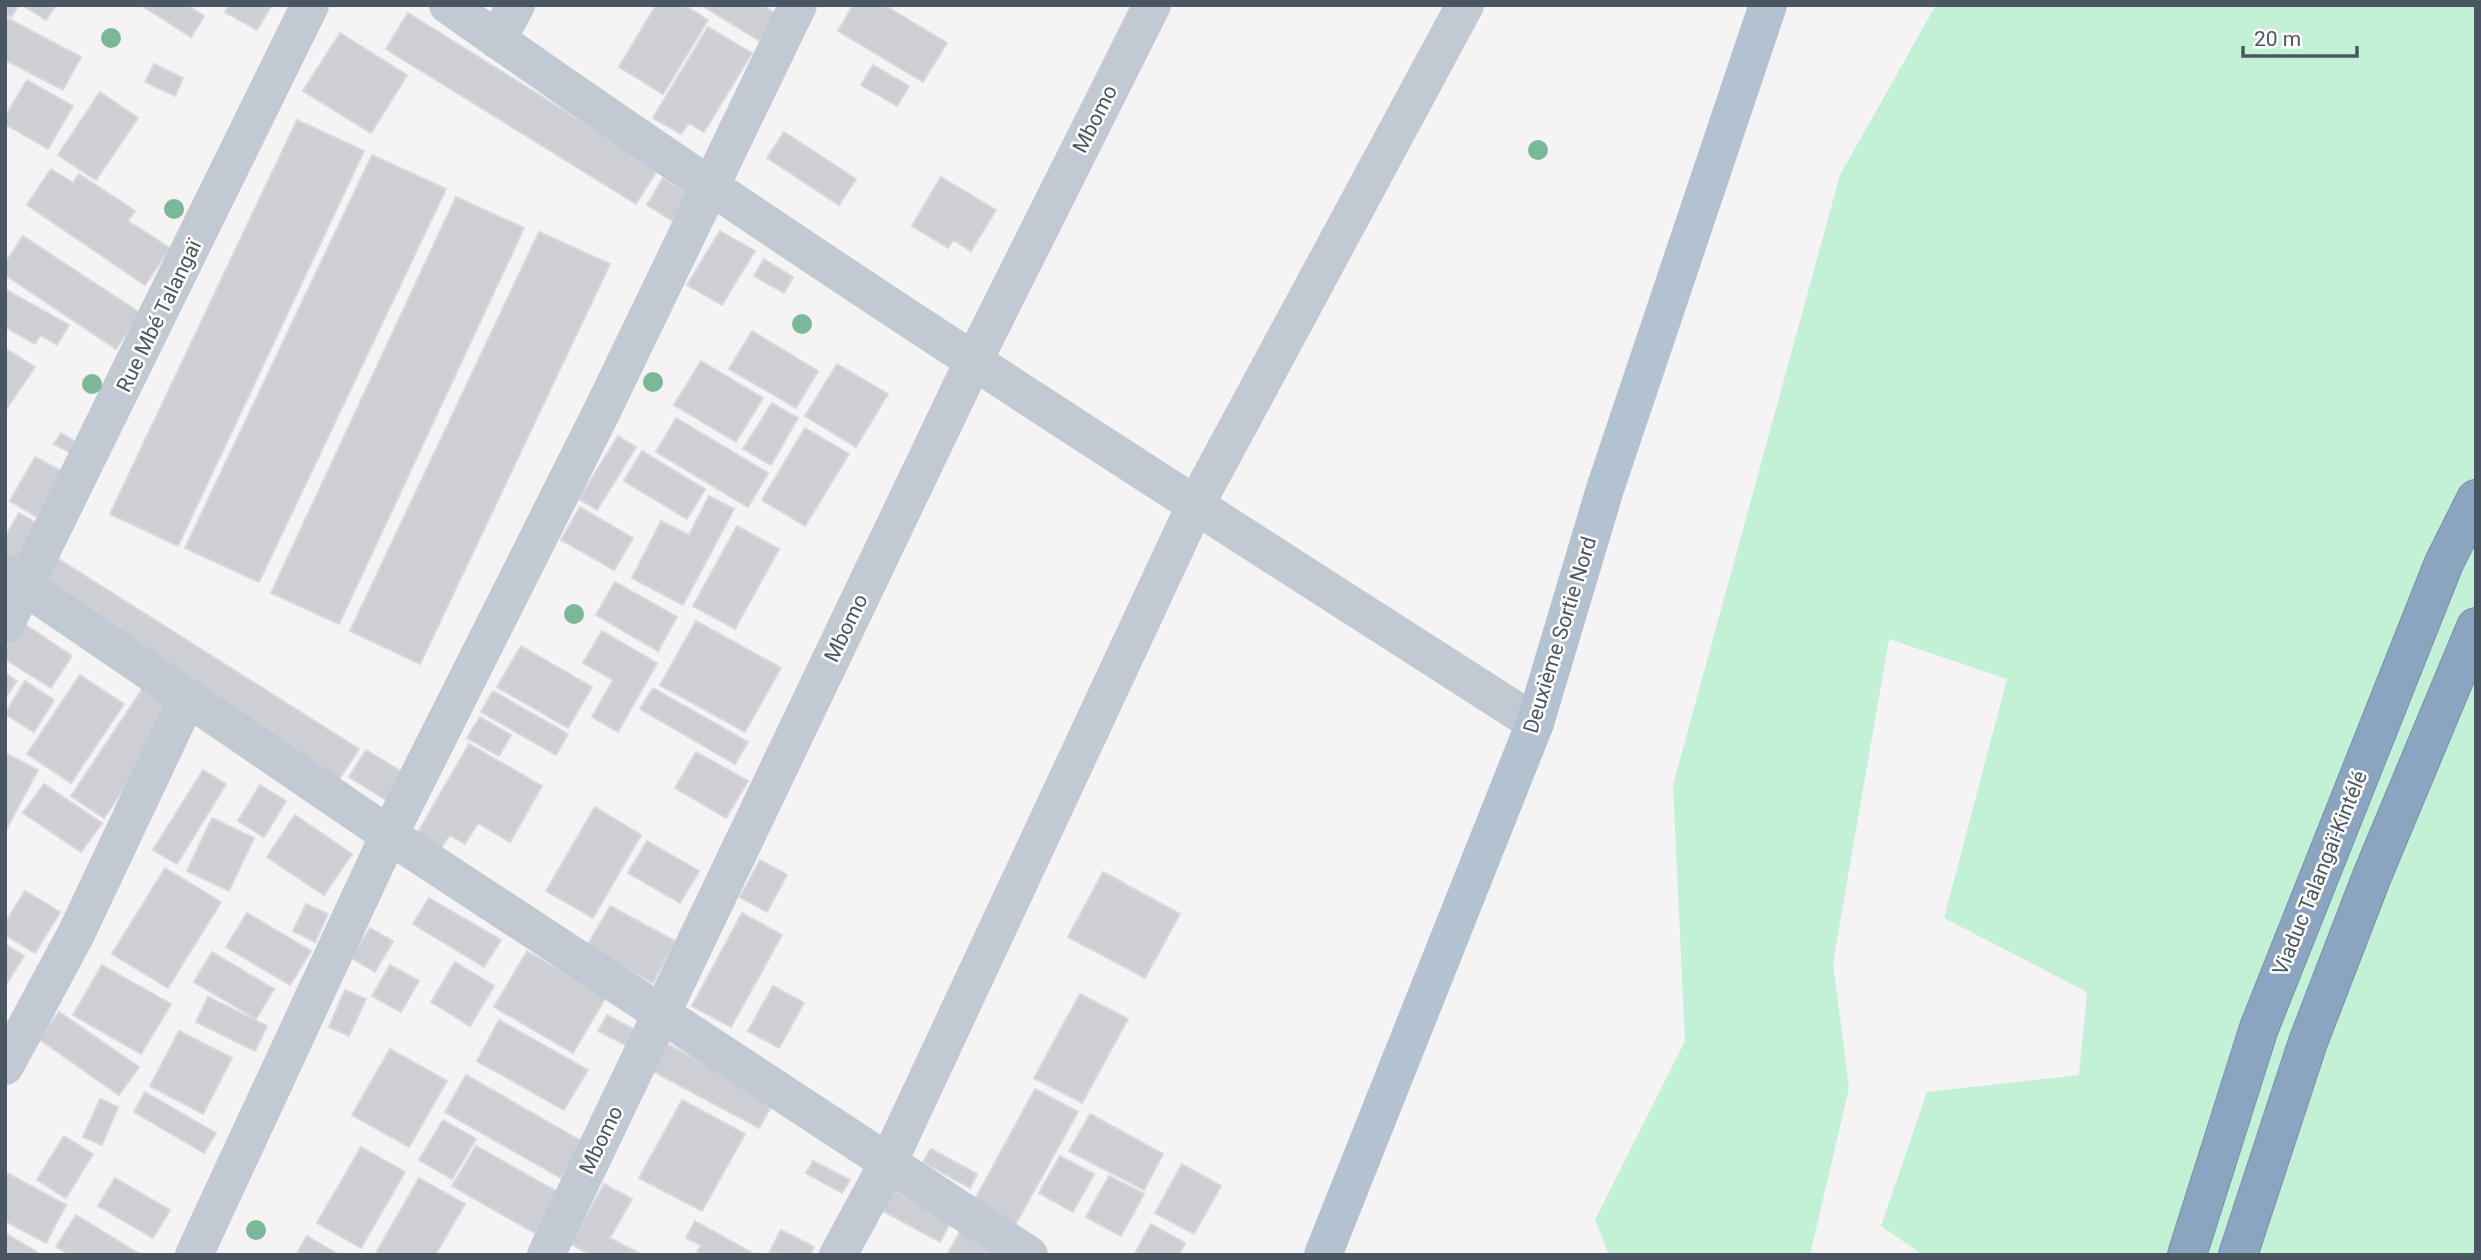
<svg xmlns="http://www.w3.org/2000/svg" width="2481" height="1260" font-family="Roboto,sans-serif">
<rect width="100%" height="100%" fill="#f5f3f3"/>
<!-- green -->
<path fill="#c3f1d5" d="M1936 5H2476V1255H1923L1881 1226 1927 1092 2079 1075 2087 992 1944 918 2007 679 1889 639 1833 963 1849 1088 1810 1255H1609L1595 1220 1685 1041 1673 785 1840 175Z"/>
<!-- building -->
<path fill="#cdcfd5" stroke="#d7d9de" stroke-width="2" d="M5 5H19L11 17 5 13Z
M22 5H56L46 20Z
M141 5H187L204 16 191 37Z
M229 5H272L257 30 225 12Z
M656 5H684L708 20 663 94 619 67Z
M701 5H762L784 19 768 46Z
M853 5H884L947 43 923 82 838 31Z
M408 13 658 169 636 204 386 49Z
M5 17 81 57 63 90 5 60Z
M708 27 752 53 704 132 689 123 681 134 653 118Z
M340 33 407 75 371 133 303 91Z
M154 64 183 78 175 96 145 82Z
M873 65 909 86 897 106 861 85Z
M27 80 73 106 48 149 5 124V117Z
M100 92 138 118 96 180 58 155Z
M297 120 364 151 178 546 110 514Z
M784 132 856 179 839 205 767 158Z
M372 155 446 189 259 582 185 548Z
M51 169 73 183 79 174 135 211 128 221 170 248 145 285 27 205Z
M941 177 996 210 971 251 953 240 948 248 912 226Z
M663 178 689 194 673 221 647 205Z
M456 197 524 228 339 624 271 593Z
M720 231 755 251 722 305 687 285Z
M539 232 610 264 420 664 350 631Z
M23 236 140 313 116 349 5 275V263Z
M764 259 793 277 784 293 754 276Z
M5 289 69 325 57 345 40 335 35 344 5 327Z
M752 331 818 371 796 408 729 369Z
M5 348 35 367 7 408 5 407Z
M701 361 763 398 736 442 674 405Z
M837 364 888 394 856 447 805 416Z
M772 403 798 418 771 465 743 449Z
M676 418 768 473 748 507 656 452Z
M805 428 849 454 805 526 762 500Z
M61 433 77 443 71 453 54 444Z
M618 436 636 447 597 510 579 499Z
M642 451 705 489 687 519 624 481Z
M35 457 63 472 37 517 10 501Z
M709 496 734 509 683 605 632 578 661 521 689 535Z
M580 507 633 538 614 570 561 540Z
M19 513 40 525 18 563 5 556V537Z
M737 526 779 549 735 629 693 606Z
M57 558 359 749 338 781 37 590Z
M615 582 677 617 658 651 596 615Z
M696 621 781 668 745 732 660 685Z
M23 623 72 656 51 688 5 659V650Z
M602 631 657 663 618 732 592 717 613 680 583 663Z
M521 646 592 687 568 728 497 687Z
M5 673 17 681 5 698Z
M80 675 124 704 71 783 27 754Z
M25 681 54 700 34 732 5 714Z
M145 685 178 707 104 818 71 796Z
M653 688 748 742 735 764 640 709Z
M493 691 568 734 556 755 481 712Z
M480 717 511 735 499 756 467 738Z
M469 744 542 786 510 842 478 823 465 844 450 835 441 848 417 834Z
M366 750 412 778 394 805 349 777Z
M696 752 748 781 726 818 675 788Z
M5 753 38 770 5 832Z
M203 770 226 784 177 864 153 850Z
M44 784 102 823 81 852 23 813Z
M260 785 286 801 264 837 238 821Z
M595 807 641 835 593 918 546 891Z
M295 815 352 854 324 895 267 857Z
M212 818 254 838 229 891 187 871Z
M647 841 699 871 680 903 628 873Z
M760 860 787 875 767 912 740 897Z
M165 868 221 902 168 988 112 954Z
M1103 872 1180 914 1145 978 1068 937Z
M25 891 60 912 35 953 5 935V923Z
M429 898 501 940 484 967 413 924Z
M306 904 328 914 315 942 293 931Z
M610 906 675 941 653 983 586 948Z
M247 913 311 951 290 985 226 947Z
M742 913 782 935 731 1027 692 1006Z
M370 928 393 941 375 972 351 958Z
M5 944 24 956 5 986Z
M527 951 606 997 573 1053 494 1007Z
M212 952 274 989 256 1019 194 982Z
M455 962 494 986 470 1026 431 1002Z
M102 965 171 1004 141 1054 73 1015Z
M390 965 419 981 401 1012 372 996Z
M773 986 804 1003 779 1048 748 1031Z
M345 990 366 999 349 1036 329 1027Z
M1080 994 1128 1019 1082 1103 1034 1078Z
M208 997 267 1026 255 1051 196 1022Z
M59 1012 139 1067 119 1095 39 1039Z
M607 1015 639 1032 631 1048 598 1031Z
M499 1020 588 1070 564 1110 477 1061Z
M179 1031 232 1058 203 1114 150 1086Z
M662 1041 774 1101 759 1128 647 1068Z
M390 1049 447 1081 409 1147 352 1115Z
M466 1075 583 1142 561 1178 445 1112Z
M1035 1089 1078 1112 1015 1225 973 1203Z
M145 1092 216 1133 204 1153 134 1112Z
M100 1099 118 1107 102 1145 83 1137Z
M682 1100 745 1134 702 1211 639 1178Z
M1090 1114 1163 1154 1144 1190 1069 1151Z
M443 1120 476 1139 452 1179 419 1160Z
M64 1136 93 1154 66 1198 37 1180Z
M476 1146 561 1194 538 1235 452 1186Z
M361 1147 405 1172 361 1248 317 1223Z
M931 1149 977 1174 970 1188 923 1162Z
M1060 1156 1094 1174 1073 1212 1039 1193Z
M813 1161 850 1180 842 1193 806 1173Z
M1182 1164 1221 1186 1194 1234 1155 1213Z
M5 1172 66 1205 46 1243 5 1221Z
M1109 1176 1144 1194 1121 1236 1086 1217Z
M115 1178 170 1210 153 1238 98 1206Z
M419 1178 465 1204 435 1255H375Z
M882 1183 951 1221 940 1242 870 1204Z
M604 1184 632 1199 610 1238 642 1255H591L571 1244Z
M76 1215 141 1255H70L56 1247Z
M695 1221 756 1255H695L701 1245 686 1238Z
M1151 1224 1185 1243 1179 1255H1134Z
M962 1228 994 1255H947Z
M781 1230 814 1247 810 1255 769 1253Z
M5 1233 42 1255H5Z
M307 1236 339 1255H296Z"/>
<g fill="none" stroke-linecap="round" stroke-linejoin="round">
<defs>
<path id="highway" d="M2187 1255 2259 1028 2444 563 2476 499
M2238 1255 2308 1042 2372 876 2476 627"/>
</defs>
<!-- highway casing -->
<use href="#highway" stroke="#7690ad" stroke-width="40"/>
<!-- street -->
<path stroke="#c1cad2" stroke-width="38" d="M448 5C803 256 1170 489 1535 723
M497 40 516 5
M5 573 389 835 1029 1255
M5 625 310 5
M5 1066 76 934 187 699
M194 1255 389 835 601 413 798 5
M546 1255 974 360 1152 5
M838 1255 888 1163 1195 506 1465 5"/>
<!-- primary -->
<path stroke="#b3c2d1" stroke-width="38" d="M1323 1255 1535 723 1605 489 1768 5"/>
<!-- highway -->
<use href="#highway" stroke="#8ba5c1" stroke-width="38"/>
</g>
<!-- trees -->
<g fill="#7bb799">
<circle cx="111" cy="38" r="10"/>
<circle cx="1538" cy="150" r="10"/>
<circle cx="174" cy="209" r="10"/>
<circle cx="802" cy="324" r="10"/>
<circle cx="653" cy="382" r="10"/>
<circle cx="92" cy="384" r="10"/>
<circle cx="574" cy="614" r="10"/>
<circle cx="256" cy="1230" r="10"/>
</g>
<g text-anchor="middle" stroke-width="5" stroke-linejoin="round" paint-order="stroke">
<!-- street labels -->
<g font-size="21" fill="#4a5661" stroke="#fff">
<text transform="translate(1095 119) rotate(-63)" y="7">Mbomo</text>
<text transform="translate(159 316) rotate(-64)" y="7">Rue Mbé Talangaï</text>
<text transform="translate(846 628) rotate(-64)" y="7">Mbomo</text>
<text transform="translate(1560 635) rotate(-73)" y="7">Deuxième Sortie Nord</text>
<text transform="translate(2320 873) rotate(-68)" y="7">Viaduc Talangaï-Kintélé</text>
<text transform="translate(601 1140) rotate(-64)" y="7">Mbomo</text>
</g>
</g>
<!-- border -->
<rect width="2481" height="1260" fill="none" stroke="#4a5661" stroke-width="14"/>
<!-- scale -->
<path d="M2243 46v10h114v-10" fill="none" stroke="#4a5661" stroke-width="3.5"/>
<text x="2254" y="46" font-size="21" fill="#4a5661" stroke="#ffffff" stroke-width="5" paint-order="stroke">20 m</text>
</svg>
